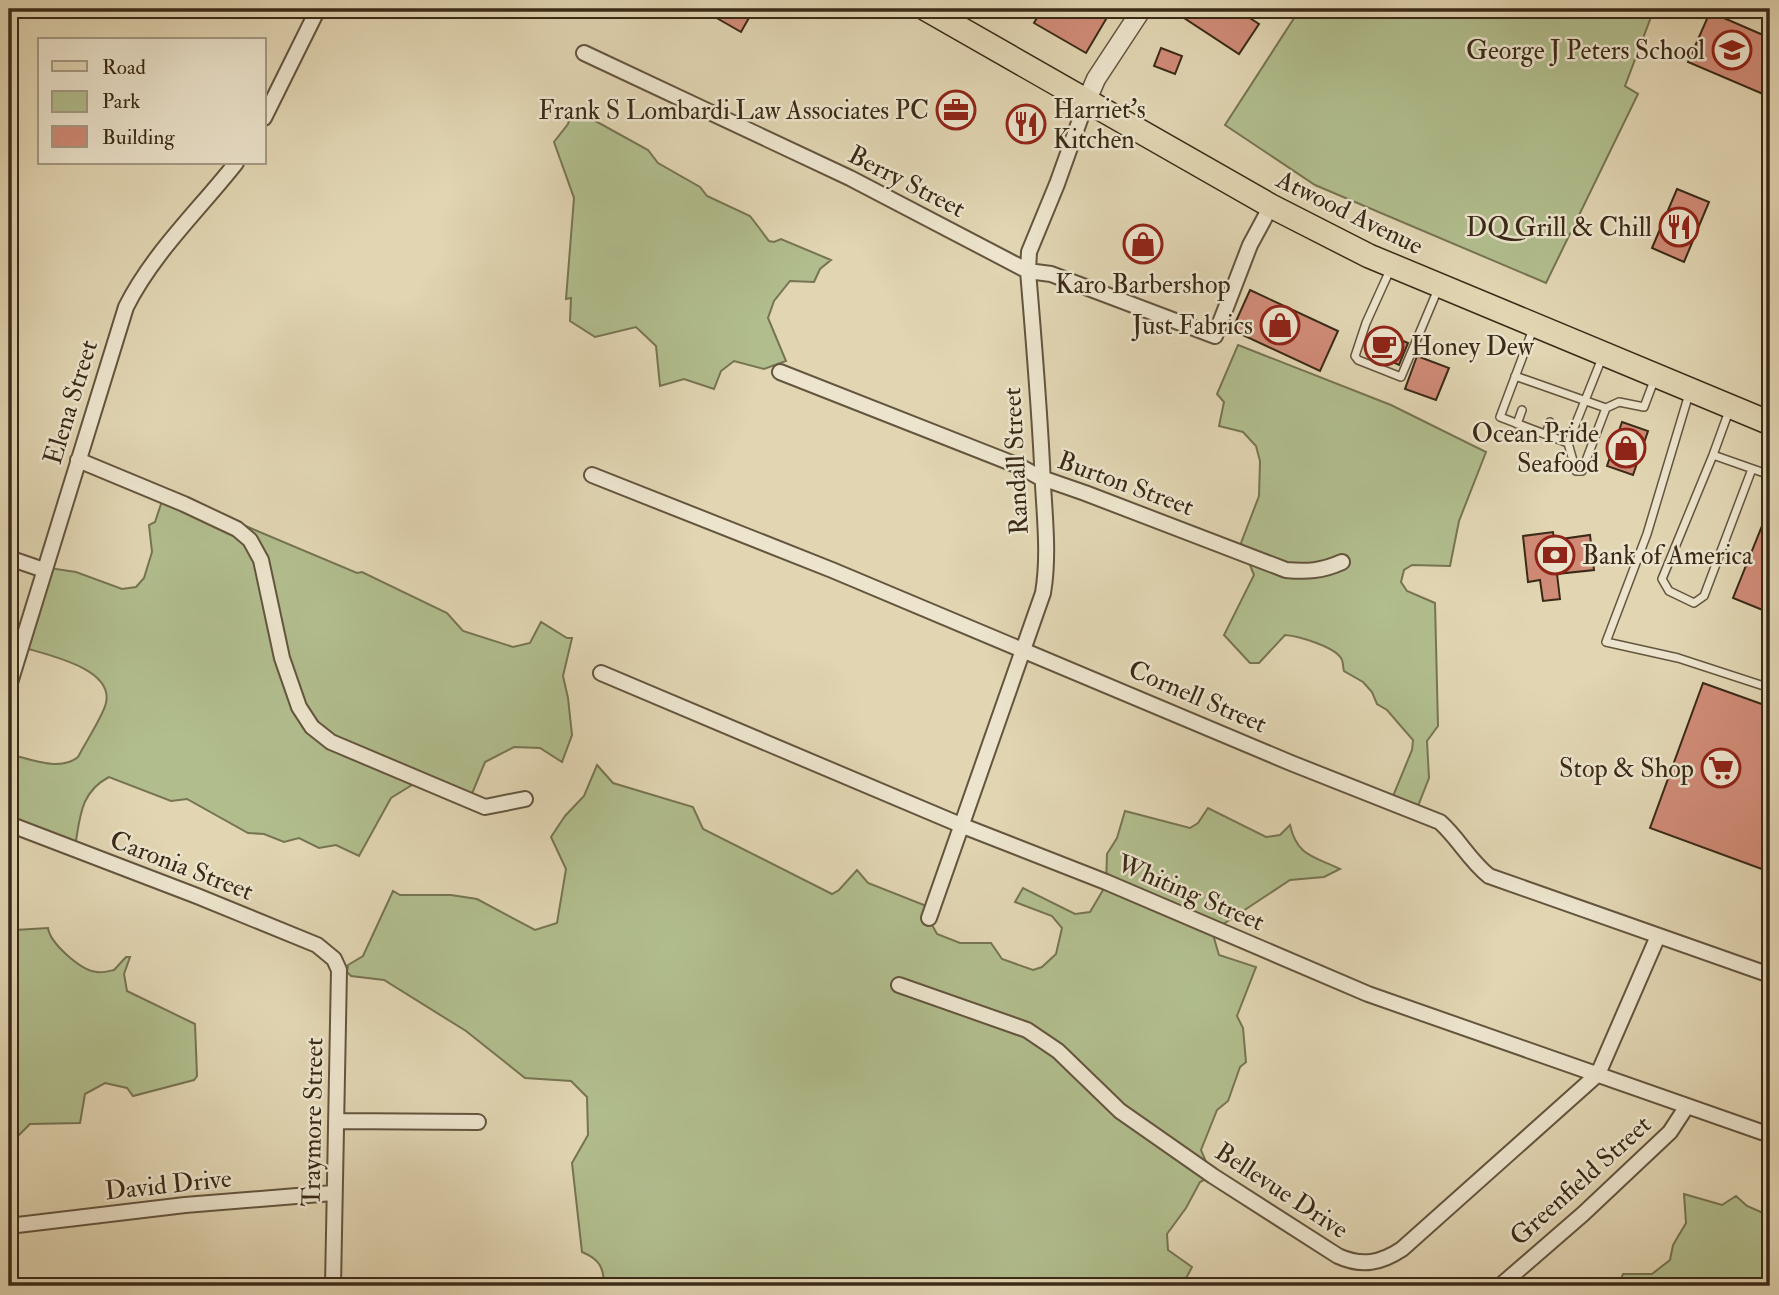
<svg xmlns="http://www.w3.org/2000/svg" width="1779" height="1295" font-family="'IM FELL Double Pica',serif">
<rect width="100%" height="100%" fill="#e1d5b2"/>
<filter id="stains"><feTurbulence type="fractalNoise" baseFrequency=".00286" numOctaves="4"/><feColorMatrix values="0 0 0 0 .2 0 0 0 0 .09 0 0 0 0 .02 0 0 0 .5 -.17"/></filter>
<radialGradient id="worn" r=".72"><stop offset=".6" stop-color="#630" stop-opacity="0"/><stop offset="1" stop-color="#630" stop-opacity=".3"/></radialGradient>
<!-- green -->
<path fill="#b1bd8d" stroke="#767452" stroke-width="2" d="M1300 9H1654L1625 86 1638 94 1546 283 1315 185 1225 125Z
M572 108 648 150 658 163 700 187 707 196 750 216 769 241 774 242 781 239 831 260 820 269 814 282 790 281 774 301 768 318 786 361 764 369 734 361 721 371 714 389 684 379 660 386 656 346 636 327 595 337 570 321 571 298 566 299 574 198 554 142 568 124Z
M1238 345 1391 405 1486 452 1459 521 1450 566 1412 565 1404 570 1401 582 1407 591 1435 603 1438 726 1427 741 1429 778 1416 811 1391 801 1412 750 1413 740 1387 710 1377 704 1372 692 1363 682 1344 671C1343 668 1343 662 1342 660 1337 647 1298 636 1285 635L1259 663H1250L1224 635 1254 575 1241 543 1259 496 1260 461 1256 446 1243 432 1219 426 1224 402 1217 394Z
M165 492 357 573 362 572 447 613 463 631 513 647 530 643 541 622 567 638H572L563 676 568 698 572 735 562 762 540 748 514 747 485 762 469 801 420 780 391 798 359 856 336 845 319 848 299 838 284 842 264 834 248 833 187 799 171 801 109 777C80 792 80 818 75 847L9 823V754C30 759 60 772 78 757 85 743 103 716 106 703 114 668 47 655 22 647L43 567 76 572 122 589 136 587 144 578 152 552 149 525 155 522Z
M597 765 613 783 693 807 703 829 832 894 839 890 857 870 868 883 929 907 931 923 937 934 960 943H991L1002 959 1033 970 1042 967 1056 954 1062 928 1052 916 1015 902 1023 888 1075 914 1090 912 1106 885 1107 854 1117 838 1125 811 1190 828 1198 823 1208 808 1266 837 1280 835 1290 825C1297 856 1313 856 1340 869L1324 877 1290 880 1219 927 1214 938 1219 955 1256 967 1237 1016 1243 1028 1246 1062 1240 1067 1228 1101 1217 1110 1201 1150 1212 1176 1200 1182 1186 1208 1167 1234 1168 1250 1192 1267 1182 1286H604C604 1267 599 1259 582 1252L572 1163 588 1135 587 1097 571 1081 525 1078 466 1031 384 980 351 976 347 972 348 965 363 956 393 891 400 895H451L477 899 535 930 557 923 566 869 551 837 565 816 584 796Z
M48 928C50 943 81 971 97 972 102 973 109 971 114 970L126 957H130L124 974 127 991 195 1024 197 1076 194 1080 133 1096 127 1088 105 1083 85 1094 80 1123 30 1124 15 1139H9V1056L17 1010C2 986 14 979 16 954L10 945 15 930Z
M1684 1194 1722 1205 1736 1196 1747 1206 1770 1216V1286H1618L1623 1274H1652L1670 1260 1673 1245 1686 1223Z"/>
<!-- building -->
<path fill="#d08b77" stroke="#3a2a17" stroke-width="2" d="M701 9H754L741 32Z
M1042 9H1112L1086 53 1034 23Z
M1190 9H1236L1259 24 1239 54 1184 18Z
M1710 12 1770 38V97L1688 62Z
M1161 48 1182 56 1175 74 1154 66Z
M1677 189 1709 202 1684 262 1652 248Z
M1250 290 1338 331 1320 371 1232 330Z
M1376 329 1408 343 1399 365 1366 350Z
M1417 356 1449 368 1436 400 1405 389Z
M1622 422 1648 431 1633 475 1607 466Z
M1770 506V613L1733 598Z
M1553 532 1554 540 1590 535 1594 570 1557 574 1560 599 1543 601 1540 580 1528 582 1523 536Z
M1703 683 1770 707V872L1650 828Z"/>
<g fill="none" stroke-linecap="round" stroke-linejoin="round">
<defs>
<path id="service" d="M1390 270 1366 323 1355 356 1358 360 1401 377 1438 289
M1533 329 1500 417 1568 443 1602 358
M1515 376 1606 408 1619 402 1644 407 1655 378
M1689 394 1647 534 1606 642 1678 658 1770 688
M1517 424 1522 410
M1546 434 1550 422
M1568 443 1576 471H1582L1606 408
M1713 455 1729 411
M1752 469 1704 596 1694 603 1669 591 1662 579 1713 455 1770 475"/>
<path id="minor" d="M584 53 850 178 1028 271 1051 274 1215 336 1250 245 1271 206
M264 118 318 9
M780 372 1019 466 1039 477 1085 493 1286 570C1307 572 1322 571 1342 562
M78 460 184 504 237 529 250 540 261 560 282 658 299 707 312 727 331 742 485 807 525 799
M592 475 832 570 1291 763 1440 822C1459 839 1469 860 1489 876L1770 975
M9 558 44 570
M601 673 963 826 1106 882 1368 994 1770 1135
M9 686 126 307C153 253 199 210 236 163
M9 824 197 896 317 945 334 959 339 970 333 1286
M929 918 1043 593C1049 558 1045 520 1043 485 1040 413 1034 342 1028 271L1029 252 1057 184 1087 100
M899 985 1027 1030 1058 1051 1120 1111 1213 1176 1338 1256C1362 1267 1381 1263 1402 1249L1598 1074 1658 936
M336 1121 478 1122
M9 1226 185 1205 333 1193
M1500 1286 1583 1214 1670 1132 1687 1106"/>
<path id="tertiary" d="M1087 100 1096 79 1142 9"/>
<path id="primary" d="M926 9 1271 206 1369 256 1770 423"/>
</defs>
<!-- service casing -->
<use href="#service" stroke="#64553e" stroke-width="10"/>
<!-- minor casing -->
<use href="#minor" stroke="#64553e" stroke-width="18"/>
<!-- tertiary casing -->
<use href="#tertiary" stroke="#64553e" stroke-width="21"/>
<!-- primary casing -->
<use href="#primary" stroke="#3a2a17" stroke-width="26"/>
<!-- service -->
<use href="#service" stroke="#ece4cd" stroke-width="7"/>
<!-- minor -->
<use href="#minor" stroke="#ece4cd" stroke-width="14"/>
<!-- tertiary -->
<use href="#tertiary" stroke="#ece4cd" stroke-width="18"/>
<!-- primary -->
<use href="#primary" stroke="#e1d5b2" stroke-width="23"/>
</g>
<!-- icons -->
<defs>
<symbol id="school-ring" viewBox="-11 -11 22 22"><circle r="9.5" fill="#ece4cd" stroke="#8f2418" stroke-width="1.5"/><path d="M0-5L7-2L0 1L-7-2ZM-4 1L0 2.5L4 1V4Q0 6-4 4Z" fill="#8f2418"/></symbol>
<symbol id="office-ring" viewBox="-11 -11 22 22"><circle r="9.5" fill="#ece4cd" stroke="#8f2418" stroke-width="1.5"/><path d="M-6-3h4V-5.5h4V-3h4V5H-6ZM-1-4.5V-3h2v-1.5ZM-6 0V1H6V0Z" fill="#8f2418"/></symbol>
<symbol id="restaurant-ring" viewBox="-11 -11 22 22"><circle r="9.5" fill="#ece4cd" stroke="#8f2418" stroke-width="1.5"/><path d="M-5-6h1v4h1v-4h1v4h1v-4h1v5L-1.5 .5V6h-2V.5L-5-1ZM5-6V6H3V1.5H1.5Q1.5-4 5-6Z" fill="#8f2418"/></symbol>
<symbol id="shop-ring" viewBox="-11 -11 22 22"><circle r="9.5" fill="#ece4cd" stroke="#8f2418" stroke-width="1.5"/><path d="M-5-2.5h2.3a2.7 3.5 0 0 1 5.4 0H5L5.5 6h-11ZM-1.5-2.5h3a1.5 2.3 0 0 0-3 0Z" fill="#8f2418"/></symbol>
<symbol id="cafe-ring" viewBox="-11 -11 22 22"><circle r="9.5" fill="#ece4cd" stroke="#8f2418" stroke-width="1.5"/><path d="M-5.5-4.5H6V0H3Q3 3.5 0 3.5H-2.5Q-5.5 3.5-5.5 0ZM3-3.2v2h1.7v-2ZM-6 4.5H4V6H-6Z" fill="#8f2418"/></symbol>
<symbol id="bank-ring" viewBox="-11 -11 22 22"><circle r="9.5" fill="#ece4cd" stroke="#8f2418" stroke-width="1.5"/><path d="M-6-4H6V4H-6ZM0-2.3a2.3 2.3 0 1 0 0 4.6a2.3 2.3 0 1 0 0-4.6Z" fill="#8f2418"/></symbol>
<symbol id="supermarket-ring" viewBox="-11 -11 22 22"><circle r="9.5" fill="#ece4cd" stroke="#8f2418" stroke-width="1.5"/><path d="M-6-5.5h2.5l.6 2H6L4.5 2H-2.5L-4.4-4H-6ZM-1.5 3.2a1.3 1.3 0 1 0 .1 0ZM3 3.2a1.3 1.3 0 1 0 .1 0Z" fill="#8f2418"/></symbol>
</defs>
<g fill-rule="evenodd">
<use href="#school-ring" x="1710" y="28" width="44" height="44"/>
<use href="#office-ring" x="934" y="88" width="44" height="44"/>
<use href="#restaurant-ring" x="1004" y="102" width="44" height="44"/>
<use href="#restaurant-ring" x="1657" y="205" width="44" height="44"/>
<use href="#shop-ring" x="1121" y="222" width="44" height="44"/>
<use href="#shop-ring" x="1258" y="303" width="44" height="44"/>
<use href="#cafe-ring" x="1362" y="324" width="44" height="44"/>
<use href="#shop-ring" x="1604" y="426" width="44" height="44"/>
<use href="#bank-ring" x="1533" y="533" width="44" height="44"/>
<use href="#supermarket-ring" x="1699" y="746" width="44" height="44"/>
</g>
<g text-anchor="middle" stroke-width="5" stroke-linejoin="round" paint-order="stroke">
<!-- poi labels -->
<g font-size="26" fill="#3a2a17" stroke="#ece4cd" text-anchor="end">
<text x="1705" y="59">George J Peters School</text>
<text x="1053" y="118" text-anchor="start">Harriet's<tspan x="1053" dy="30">Kitchen</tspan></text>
<text x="929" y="119">Frank S Lombardi Law Associates PC</text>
<text x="1652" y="236">DQ Grill &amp; Chill</text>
<text x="1143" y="293" text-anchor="middle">Karo Barbershop</text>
<text x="1253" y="334">Just Fabrics</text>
<text x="1411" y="355" text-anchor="start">Honey Dew</text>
<text x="1599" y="442">Ocean Pride<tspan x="1599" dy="30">Seafood</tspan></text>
<text x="1582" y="564" text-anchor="start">Bank of America</text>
<text x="1694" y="777">Stop &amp; Shop</text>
</g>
<!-- street labels -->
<g font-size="26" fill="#3a2a17" stroke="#ece4cd">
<text transform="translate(907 181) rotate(27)" y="9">Berry Street</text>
<text transform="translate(1350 212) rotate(26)" y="9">Atwood Avenue</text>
<text transform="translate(70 402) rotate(-73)" y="9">Elena Street</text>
<text transform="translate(1015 461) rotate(-93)" y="9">Randall Street</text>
<text transform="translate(1126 483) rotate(20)" y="9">Burton Street</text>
<text transform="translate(1198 696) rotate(23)" y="9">Cornell Street</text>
<text transform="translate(182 865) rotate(21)" y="9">Caronia Street</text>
<text transform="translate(1191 892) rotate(23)" y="9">Whiting Street</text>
<text transform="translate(312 1122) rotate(-89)" y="9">Traymore Street</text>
<text transform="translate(1580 1180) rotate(-42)" y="9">Greenfield Street</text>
<text transform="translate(168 1184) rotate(-6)" y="9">David Drive</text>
<text transform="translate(1282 1190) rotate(33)" y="9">Bellevue Drive</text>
</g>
</g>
<!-- margin -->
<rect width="1779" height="1295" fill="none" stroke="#e1d5b2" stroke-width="35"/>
<rect x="10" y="10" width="1758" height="1274" fill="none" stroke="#3a2a17" stroke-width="3.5"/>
<rect x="18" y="18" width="1744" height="1260" fill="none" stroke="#3a2a17" stroke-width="2"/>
<!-- legend -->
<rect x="38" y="38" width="228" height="126" fill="#ece4cd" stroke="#a59a84" stroke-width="2"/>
<rect x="52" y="61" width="35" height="10" fill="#e1d5b2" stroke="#a59a84" stroke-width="2"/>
<text x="102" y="74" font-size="21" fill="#3a2a17">Road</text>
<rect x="52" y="91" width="35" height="21" fill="#b1bd8d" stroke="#a59a84" stroke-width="2"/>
<text x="102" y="108" font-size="21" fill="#3a2a17">Park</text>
<rect x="52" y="126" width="35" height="21" fill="#d08b77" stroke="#a59a84" stroke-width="2"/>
<text x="102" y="144" font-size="21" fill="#3a2a17">Building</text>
<rect width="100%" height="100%" filter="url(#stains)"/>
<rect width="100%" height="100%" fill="url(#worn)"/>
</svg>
